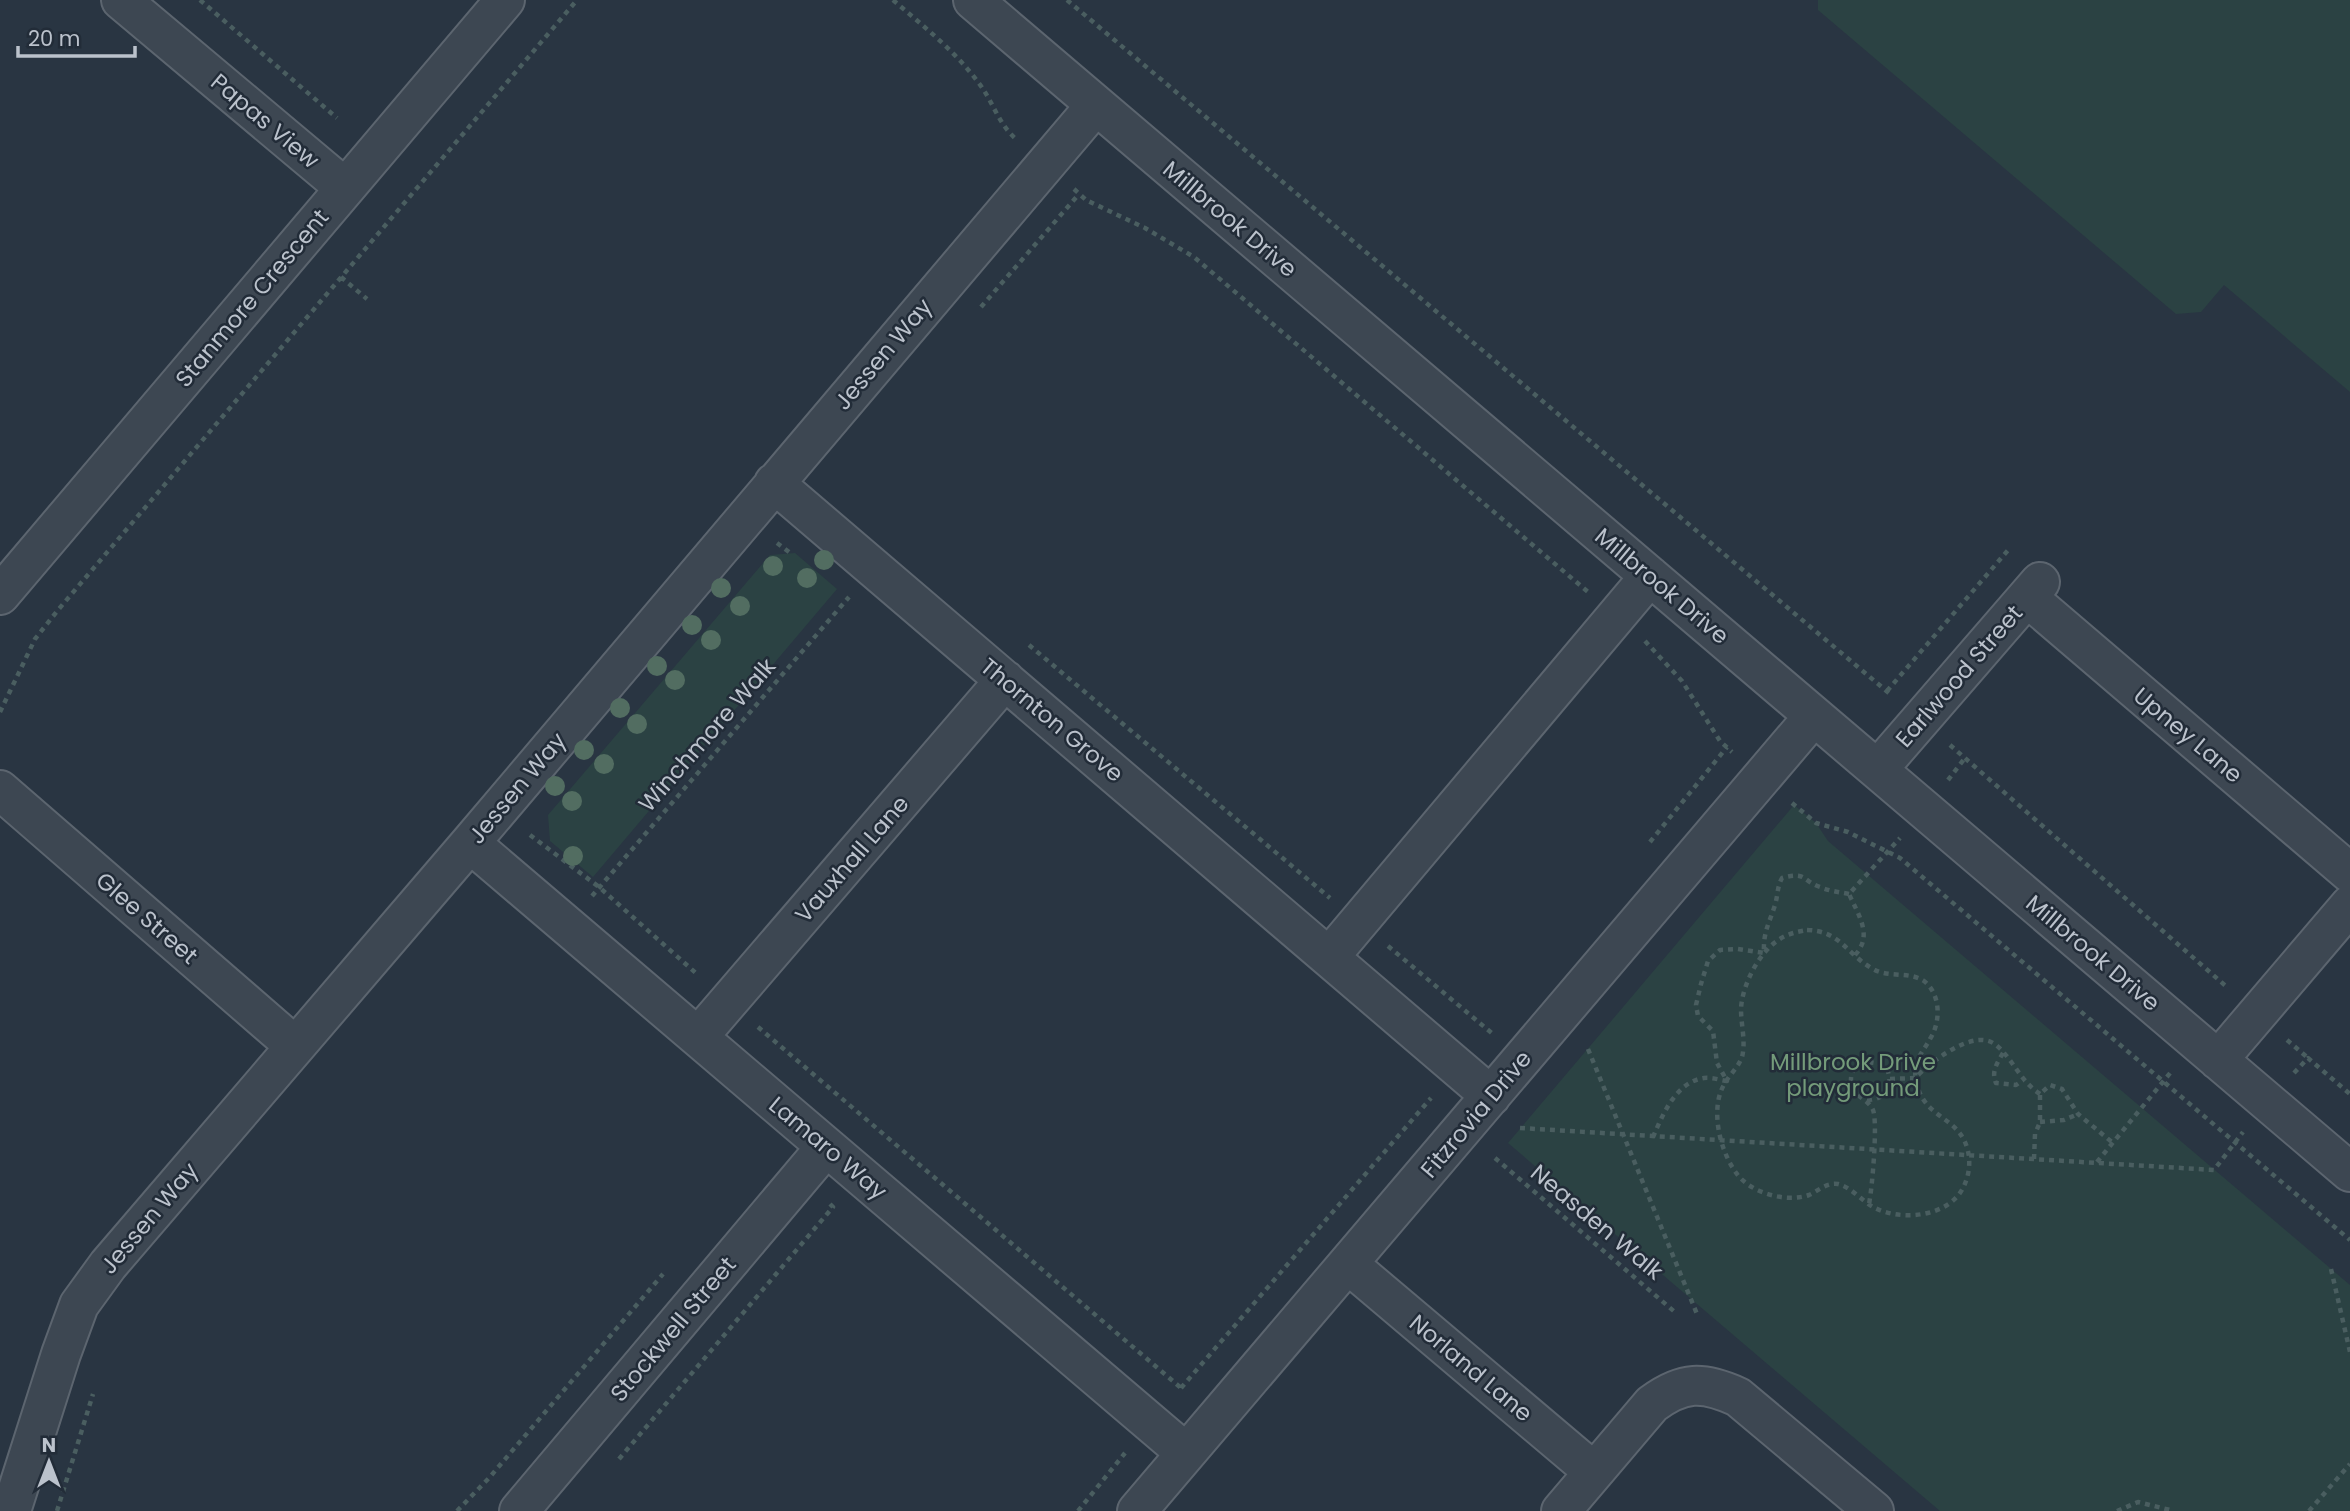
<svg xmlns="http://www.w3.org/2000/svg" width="2350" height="1511" font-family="Poppins,sans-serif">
<rect width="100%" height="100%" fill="#293542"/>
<!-- green -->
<path fill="#2b4243" d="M1818 0H2350V392L2224 285 2201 312 2176 314 1818 10Z
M795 553 837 589 593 877 550 841 548 815 770 555Z
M1794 805 1816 823 1828 841 2350 1285V1511H1940L1508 1143Z"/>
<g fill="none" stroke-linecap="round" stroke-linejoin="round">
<defs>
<path id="minor" d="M121 0 345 188
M973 0 2350 1172
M774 483 1491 1096
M0 595 505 0
M2027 597 2350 873
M1878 769 2040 582
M0 790 295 1046
M470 843 1186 1453
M1330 956 1650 576
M698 1037 1005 680
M2218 1060 2350 905
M1348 1264 1594 1472
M11 1511 61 1354 79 1305 108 1265 470 843 1096 105
M519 1511 826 1147
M1137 1511 1814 716
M1561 1511 1652 1404C1683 1381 1703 1381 1738 1397L1874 1511"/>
</defs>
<!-- minor casing -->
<use href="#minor" stroke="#5c656f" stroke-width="42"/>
<!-- path -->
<path stroke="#4a5e60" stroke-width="4.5" stroke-dasharray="5 5" stroke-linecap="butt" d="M200 0 337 118
M893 0C923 26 954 50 978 82 993 101 998 124 1017 140
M1067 0 1890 694
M1074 189 1086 200 1145 228 1194 257 1588 592
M341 277 367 299
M981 307 1079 194
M777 543 793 555
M1645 641 1682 681 1720 741 1732 752
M1029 645 1330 898
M1887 691 2009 549
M0 712 35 639 58 610 577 0
M1950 745 2228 988
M1948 780 1965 758
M1792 803 1816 823 1848 832 1900 858 2350 1240
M530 835 599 887 698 975
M1650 842 1727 747
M592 896 849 597
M1807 930C1841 931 1846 954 1873 969 1888 978 1909 971 1924 981 1941 994 1941 1022 1930 1039 1926 1047 1920 1053 1917 1062 1914 1070 1915 1079 1918 1088 1928 1121 1964 1117 1969 1157 1970 1168 1968 1178 1963 1188 1948 1217 1901 1222 1873 1207 1862 1201 1851 1187 1838 1184 1827 1182 1818 1191 1809 1195 1786 1203 1751 1193 1737 1174 1720 1152 1709 1108 1725 1083 1730 1074 1738 1068 1742 1057 1746 1042 1741 1025 1741 1009 1742 986 1758 954 1777 941 1786 934 1796 932 1807 930Z
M1388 946 1494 1035
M1855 955C1873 936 1859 916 1849 894L1900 838
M758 1027 1181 1388
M2287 1040 2308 1058
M1588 1049 1697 1314
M2003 1053C1997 1063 1991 1072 1996 1083L2016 1085 2023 1080
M2294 1073 2308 1058 2350 1094
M1890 1079 1915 1078C1931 1062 1974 1027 1996 1045 2013 1059 2020 1081 2040 1094
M1867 1100C1885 1100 1894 1086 1887 1069 1875 1058 1850 1060 1851 1081 1851 1096 1868 1098 1873 1110 1878 1122 1872 1190 1869 1204
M2040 1122 2064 1120 2078 1114
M1520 1128 2214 1170 2243 1132
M1653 1137C1663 1114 1676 1082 1704 1078 1711 1077 1720 1080 1727 1081L1717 1063 1713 1031 1698 1016 1696 1005 1701 984 1708 961 1720 950 1738 949 1764 953C1763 932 1769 924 1775 905 1778 895 1777 887 1782 878 1807 871 1802 881 1820 887 1829 891 1839 892 1849 894
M1495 1158 1676 1313
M2034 1159 2035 1134 2040 1122V1094L2050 1085 2062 1089 2078 1114 2113 1143
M2097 1162 2171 1072
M2331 1269 2350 1352
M1181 1388 1431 1098
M619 1459 833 1207 830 1204
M57 1511 93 1394
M457 1511 489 1478 663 1274
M1078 1511 1125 1453
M2117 1511 2138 1502 2174 1511
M2309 1511 2350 1464"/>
<!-- minor -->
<use href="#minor" stroke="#3d4752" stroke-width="38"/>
</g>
<!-- trees -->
<g fill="#526d61">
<circle cx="824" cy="560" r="10"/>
<circle cx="773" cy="566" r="10"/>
<circle cx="807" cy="578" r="10"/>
<circle cx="721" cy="588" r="10"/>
<circle cx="740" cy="606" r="10"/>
<circle cx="692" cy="625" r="10"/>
<circle cx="711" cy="640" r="10"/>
<circle cx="657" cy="666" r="10"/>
<circle cx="675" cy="680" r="10"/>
<circle cx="620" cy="708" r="10"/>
<circle cx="637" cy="724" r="10"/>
<circle cx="584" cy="750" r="10"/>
<circle cx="604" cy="764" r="10"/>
<circle cx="555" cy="786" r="10"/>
<circle cx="572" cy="801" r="10"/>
<circle cx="573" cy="856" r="10"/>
</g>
<g text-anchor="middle" stroke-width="5" stroke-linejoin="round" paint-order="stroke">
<!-- street labels -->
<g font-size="23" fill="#bbc2cc" stroke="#222c38">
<text transform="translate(265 121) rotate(40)" y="8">Papas View</text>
<text transform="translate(1230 219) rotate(40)" y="8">Millbrook Drive</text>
<text transform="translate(252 298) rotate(-50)" y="8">Stanmore Crescent</text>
<text transform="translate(883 354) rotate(-50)" y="8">Jessen Way</text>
<text transform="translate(1662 586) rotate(40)" y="8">Millbrook Drive</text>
<text transform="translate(1959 676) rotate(-49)" y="8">Earlwood Street</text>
<text transform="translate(1052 720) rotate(40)" y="8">Thornton Grove</text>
<text transform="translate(707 735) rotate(-49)" y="8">Winchmore Walk</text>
<text transform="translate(2188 735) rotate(40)" y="8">Upney Lane</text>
<text transform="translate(517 788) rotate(-50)" y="8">Jessen Way</text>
<text transform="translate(852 859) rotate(-49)" y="8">Vauxhall Lane</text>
<text transform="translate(147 918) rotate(41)" y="8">Glee Street</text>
<text transform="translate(2093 953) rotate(40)" y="8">Millbrook Drive</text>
<text transform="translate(1476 1114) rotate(-50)" y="8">Fitzrovia Drive</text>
<text transform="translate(828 1148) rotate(40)" y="8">Lamaro Way</text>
<text transform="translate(149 1218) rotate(-50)" y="8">Jessen Way</text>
<text transform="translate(1597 1222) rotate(40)" y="8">Neasden Walk</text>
<text transform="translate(673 1329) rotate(-50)" y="8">Stockwell Street</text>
<text transform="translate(1471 1368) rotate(40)" y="8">Norland Lane</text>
</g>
<!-- park labels -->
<g font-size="23" fill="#749b7a" stroke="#222c38">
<text x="1853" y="1070">Millbrook Drive<tspan x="1853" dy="26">playground</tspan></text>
</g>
</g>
<!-- north arrow -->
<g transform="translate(49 1462)" stroke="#222c38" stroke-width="5" paint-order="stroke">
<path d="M0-5L12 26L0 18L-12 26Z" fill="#bbc2cc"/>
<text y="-10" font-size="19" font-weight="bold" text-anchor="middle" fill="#bbc2cc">N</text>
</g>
<!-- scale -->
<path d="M18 46v10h117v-10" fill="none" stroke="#bbc2cc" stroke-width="3.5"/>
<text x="28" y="46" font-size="21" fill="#bbc2cc" stroke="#222c38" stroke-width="5" paint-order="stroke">20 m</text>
</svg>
